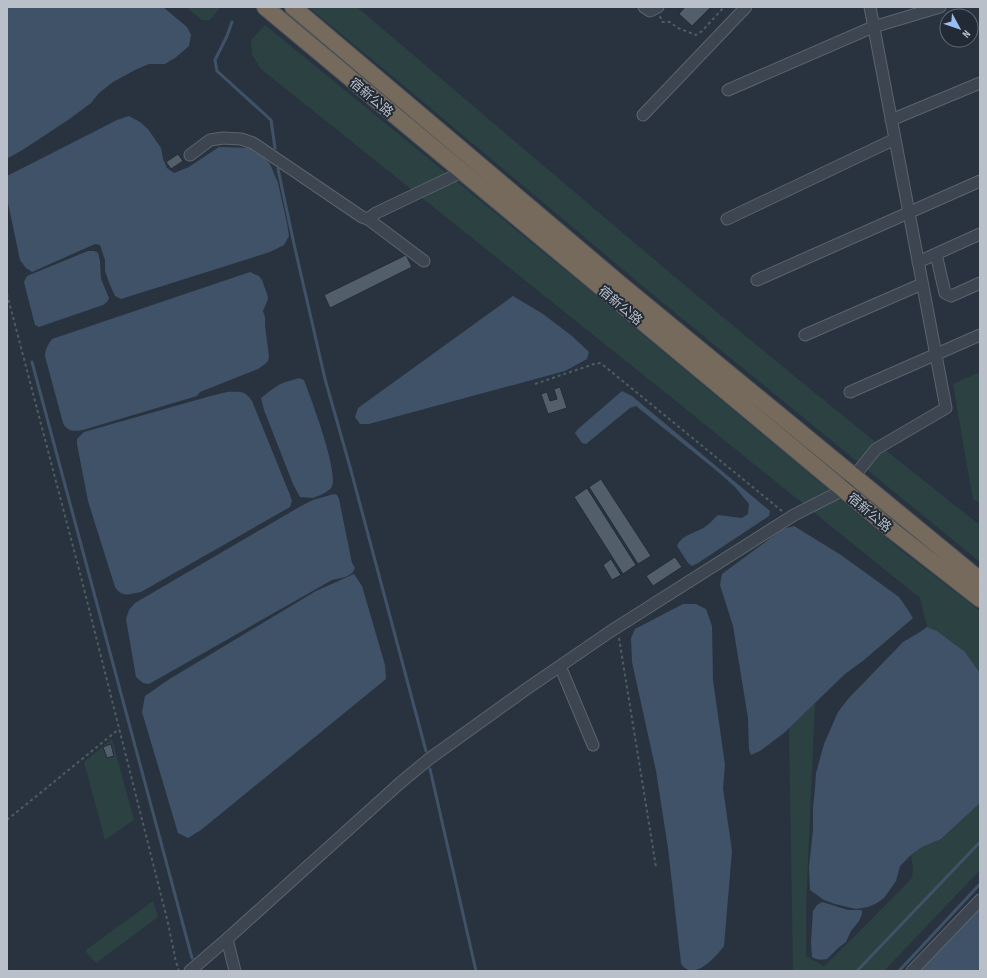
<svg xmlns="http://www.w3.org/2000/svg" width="987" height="978" font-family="'Sofia Sans Condensed','Noto Sans SC',sans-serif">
<rect width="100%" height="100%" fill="#293340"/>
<!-- green -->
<path fill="#2c4142" d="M186 7H220V8L210 20H202Z
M308 7H357C563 182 767 359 980 525V562L651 293 397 80Z
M265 25 581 283 902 551 980 611V673L965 652 937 631 927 627 920 598 682 406 261 69 252 55 251 40Z
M980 372V502L973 500 953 384Z
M815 703 806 908V956L824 966 857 934 912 878 913 869 911 855 922 847 941 839 980 803V870L884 971H793L789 728Z
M112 739 134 820 105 840 84 762Z
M153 901 158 917 96 963 87 953 86 950Z"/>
<!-- water -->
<path fill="#405267" d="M7 7H163L187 27 191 35 189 46 175 58 165 64H149L135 70 113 82 99 93 91 103 68 120 24 149 10 157 7 158Z
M129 116 140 122 148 129 161 148 163 159 167 168 174 173 189 167 219 147 251 148 262 155 270 164 278 183 287 223 289 236 284 245 270 252 121 299 115 296 110 285 105 271V260L100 245 95 244 32 272 26 268 20 260 7 198V176L117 120Z
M88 251H94L98 253 100 261 101 279 109 298 107 302 103 305 39 327 35 325 24 282 27 276Z
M250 272 259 276 262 280 267 294 268 299 263 311 265 317V326L269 356 268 361 265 364 258 369 200 392 197 396 93 427C86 429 73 434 67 428 65 427 64 425 63 423L45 356C45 349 48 345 52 339Z
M513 296 543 314 572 336 589 352 587 359 565 371 369 424H360L355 417 358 408Z
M299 378 304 380C310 396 341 476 331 488 328 492 317 497 312 498 308 498 304 497 300 497L293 484 264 410 261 398C268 393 275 386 283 383 288 381 294 380 299 378Z
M622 391 632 396 770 511 769 516 698 563 692 566 688 563 677 546C682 534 697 533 706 526 711 523 714 518 718 515L742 518 748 514 749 504 735 487 717 471 636 406 630 408 586 444 582 443 575 433 578 429Z
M227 392C241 392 244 390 252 401L290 495 292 501 290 507 141 592C129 594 122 598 115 587L88 501 77 444V439L84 432 207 397Z
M334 494 337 495 339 499 352 563 355 568C352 577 341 578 332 580L149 684 143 683 136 677 126 619 129 610 135 603 301 506 313 500Z
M794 526 841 555 899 597 908 610 913 618 864 660 845 674 784 733 760 751 751 755 749 750 748 718 733 626 720 585 722 574 783 529Z
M354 574 362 586 385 665 386 679 201 830 188 838 178 833 142 712 145 696 168 680 316 591Z
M683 604H696L706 609 712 626 713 680 725 765 723 788 732 851 724 946C717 955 698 978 685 968 683 967 682 965 681 963L668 848 656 771 632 662 631 638 635 629Z
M927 627 937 631 965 652 980 673V803L941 839 922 847 911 855 900 866 896 881 884 898 877 903 868 907 856 909 835 904 824 900 810 890 809 867 813 830V807L815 788 816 773 824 744 838 712 848 699 903 642 920 632Z
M822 902 848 910H862V914L859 921 851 931 846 942 838 948 827 959C821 960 817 960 812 957L811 942 813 911 817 905Z
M980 906V971H919Z"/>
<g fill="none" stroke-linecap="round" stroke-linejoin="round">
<!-- stream -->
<path stroke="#405267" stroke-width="3" d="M232 22 227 36 215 60 217 71 271 120 275 148
M278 169 294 244 325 379 350 467 426 751
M32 362 192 958
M430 769 476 971
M857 971 980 842
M899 971 980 884"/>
</g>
<!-- building -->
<path fill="#525e6a" stroke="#242c37" d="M685 7H711L692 26 679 14Z
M178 154 183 161 171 169 166 162Z
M406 255 412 267 330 308 324 295Z
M560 387 567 408 548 414 541 394 547 392 550 401 557 399 554 389Z
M601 479 651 556 638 564 589 487Z
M587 488 636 565 623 574 574 497Z
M675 557 682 567 653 586 646 576Z
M611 559 621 575 612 580 603 565Z
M111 744 114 756 107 758 103 747Z"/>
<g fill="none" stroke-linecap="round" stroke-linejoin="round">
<defs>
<path id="minor" d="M644 7 650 11 658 7
M728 90 873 27 940 7
M643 115 746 7
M891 120 980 83
M190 155 210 140 223 138 241 139 253 143 362 217 368 219 424 261
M368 219 376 213 462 172
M727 219 895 139
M936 254 945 293 951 296 958 293 980 283
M918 262 980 234
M757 280 980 181
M805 335 922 284
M850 392 980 335
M560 666 593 745
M227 939 235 971
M190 971 227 939 400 783 429 759 525 690 611 631 794 515 843 490 876 449 946 408 870 7
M912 971 980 900"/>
<path id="highway" d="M265 7 893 531 980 599
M293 7 619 283 980 580"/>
</defs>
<!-- minor casing -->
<use href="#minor" stroke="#5b636d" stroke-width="13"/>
<!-- highway casing -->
<use href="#highway" stroke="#48505a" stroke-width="18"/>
<!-- path -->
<path stroke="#4b5e60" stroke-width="2" stroke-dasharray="3 3" stroke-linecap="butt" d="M660 16 662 22H670L678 28 696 35 702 31 724 7
M7 294 81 577 168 923 176 962 179 971
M535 384 594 364 600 363 603 365 782 511
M619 638 656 867
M7 820 119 729"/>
<!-- minor -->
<use href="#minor" stroke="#3d4550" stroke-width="11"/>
<!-- highway -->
<use href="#highway" stroke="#756a5b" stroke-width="16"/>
</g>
<g text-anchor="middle" stroke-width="4" stroke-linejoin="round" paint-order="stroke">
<!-- street labels -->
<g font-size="13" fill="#bac0ca" stroke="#222a35">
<text transform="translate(372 97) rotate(40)" y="5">宿新公路</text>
<text transform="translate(621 305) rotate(40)" y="5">宿新公路</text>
<text transform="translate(870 512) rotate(40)" y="5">宿新公路</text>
</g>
</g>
<!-- border -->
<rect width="987" height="978" fill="none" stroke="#bac0ca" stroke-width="16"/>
<!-- north arrow -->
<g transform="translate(959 28) rotate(130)"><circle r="19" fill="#222a35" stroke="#5f6671"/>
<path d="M0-3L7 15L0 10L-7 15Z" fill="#9abdef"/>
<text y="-6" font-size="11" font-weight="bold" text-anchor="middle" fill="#bac0ca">N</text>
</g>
</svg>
